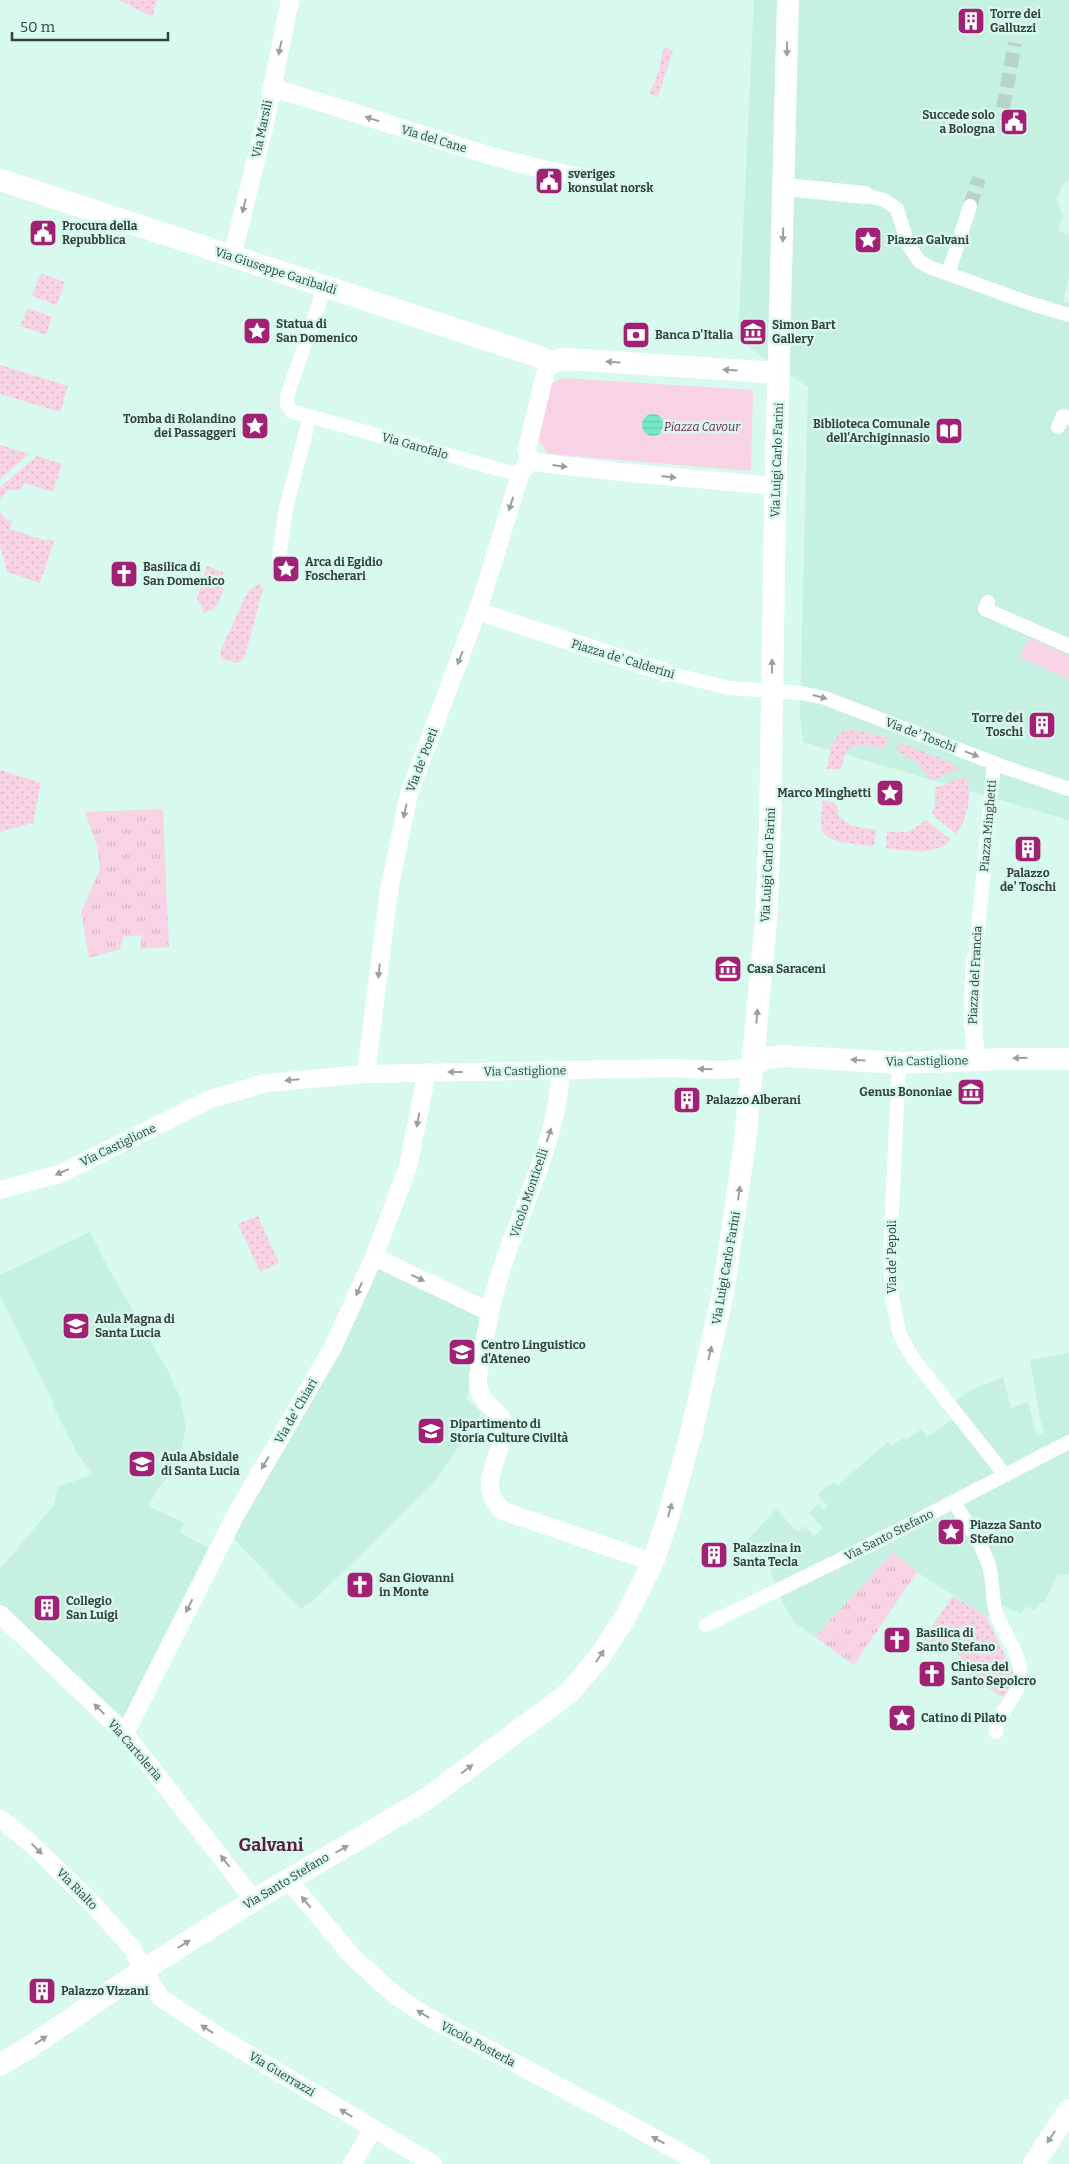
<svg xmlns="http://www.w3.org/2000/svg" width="1069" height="2164" font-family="Bitter,serif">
<defs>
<pattern id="grass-dots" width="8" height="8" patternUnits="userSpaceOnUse" patternTransform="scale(1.25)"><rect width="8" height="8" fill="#f8d3e5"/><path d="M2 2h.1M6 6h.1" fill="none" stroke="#d5b6c5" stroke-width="1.8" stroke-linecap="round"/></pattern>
<pattern id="park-tufts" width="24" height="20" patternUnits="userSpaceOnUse" patternTransform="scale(1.25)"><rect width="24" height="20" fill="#f8d3e5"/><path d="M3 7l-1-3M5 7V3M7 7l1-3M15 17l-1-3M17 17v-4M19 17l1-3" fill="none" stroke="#d5b6c5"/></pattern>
<pattern id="water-rules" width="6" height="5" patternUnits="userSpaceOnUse" patternTransform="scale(1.25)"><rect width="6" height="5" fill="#75e9c6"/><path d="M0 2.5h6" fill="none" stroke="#66c9ab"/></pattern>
</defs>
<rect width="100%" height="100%" fill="#d8f9ed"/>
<!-- built -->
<path fill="#c6f0e1" d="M754 0H1069V180L1061 187 1057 199 1063 216 1058 231 1069 235V278L1063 301 1069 303V820L803 742 800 714 808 387 738 340Z
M90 1232 106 1264 168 1371 180 1397 186 1427 179 1463 155 1493 149 1506 184 1523 180 1533 213 1550 125 1719 0 1606V1569L54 1505 58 1487 93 1474 76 1451 53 1406 55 1405 0 1296V1275Z
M377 1265 480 1315 467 1399 481 1413 434 1483 312 1602 301 1609 232 1537Z
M1069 1353V1575L1065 1573 1063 1576 1058 1574 1044 1603 1040 1602 1035 1611 1026 1606 1021 1614 1004 1606 1000 1610 986 1616 917 1572 893 1552 815 1637 794 1622 783 1603 769 1566 761 1568 741 1548 776 1509 798 1532 805 1526 814 1536 823 1528 809 1513 819 1504 824 1510 828 1506 817 1494 834 1482 838 1485 888 1442 891 1446 904 1437 906 1440 921 1429 927 1437 953 1419 1000 1458 954 1402 973 1389 1003 1377 1011 1408 1028 1402 1037 1436 1044 1432 1040 1418 1030 1360Z"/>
<!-- grass -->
<path fill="url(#grass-dots)" d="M119 0H157L152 17Z
M664 47 673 50 658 97 649 94 658 74Z
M41 273 65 282 57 305 32 296Z
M28 308 52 317 46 335 20 326Z
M0 365 68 386 60 412 0 394Z
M0 445 29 454 0 479Z
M37 456 62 464 53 492 24 483 21 490H8L0 499V487Z
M0 512 5 519 12 521 10 529 47 541 48 539 54 541 40 583 7 572 0 544Z
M207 566 223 572C224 588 223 609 203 613L201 605 197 599Z
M260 583 263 589 245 656 238 663 222 659 220 656 221 650 248 591Z
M849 729 887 737 885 749C873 746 855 740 846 753 843 758 843 764 841 769H827C830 751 830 737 849 729Z
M899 742 952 763 959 769 931 781 917 762 897 752Z
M0 770 41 783 33 823 0 832Z
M965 776C973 794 968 818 956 834L932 814 935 804V788Z
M823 800 836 804 839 817 852 826 876 830 874 846C862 845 828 843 823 832 819 823 822 809 823 800Z
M926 820 951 840C934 857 907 850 886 848L887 832H908Z
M258 1216 279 1263 260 1272 238 1224Z
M953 1596 986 1616 1015 1677 1004 1698 962 1671 961 1657 940 1643 917 1648Z"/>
<!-- park -->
<path fill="url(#park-tufts)" d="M163 809 169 947 141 949V935L123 937 120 949 89 958 81 912 100 869 97 845 85 812Z
M893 1552 917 1572 854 1665 815 1637Z"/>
<!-- garden -->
<path fill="#f8d3e5" d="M562 378 753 390 751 471 548 454 537 438 551 384Z
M1029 637 1069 656V680L1020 657Z
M844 1616 849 1620 841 1629 845 1632 837 1642 828 1635Z
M863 1629 868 1633 854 1653 844 1646 850 1637 855 1640Z"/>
<!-- water -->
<path fill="url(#water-rules)" d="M642 425a11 11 0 1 1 22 0a11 11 0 1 1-22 0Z"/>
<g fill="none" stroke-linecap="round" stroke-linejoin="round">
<!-- pedestrian-tunnel -->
<path stroke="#b7d4ca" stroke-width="14" stroke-dasharray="14 7" stroke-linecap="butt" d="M1003 108 1015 43
M970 206 979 178"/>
<!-- pedestrian -->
<path stroke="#fff" stroke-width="14" d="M865 195 884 200 897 209 908 244 919 261 929 267 1029 303 1069 315
M948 274 970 206
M325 286 287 396V404L291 411 520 475
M1058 427 1063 416 1069 418
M279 556 286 508 310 416
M988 602 985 609 1069 646
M667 673 730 688 801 693 825 698 1007 768 1069 789
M975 960 994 763
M899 1063 890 1253 892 1298 900 1335 912 1357 1005 1475
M954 1502C966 1522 982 1543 989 1566 994 1582 991 1600 997 1615 1004 1634 1022 1655 1020 1676 1019 1697 997 1712 996 1732
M706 1625 866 1547 1069 1442"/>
<!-- minor -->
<path stroke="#fff" stroke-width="18" d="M271 88C381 117 487 163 599 180
M785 187 865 195
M232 257 265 123 290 0
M551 363 545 374 527 449 529 459 533 462 620 472 776 486
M477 611 667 673
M975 960C973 994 971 1026 977 1060
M366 1074 389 890 409 794 481 601 520 475 529 459
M0 1190 59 1174 211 1099 266 1083 366 1074 675 1068C700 1069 728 1073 753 1065
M374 1257 490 1312C507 1230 556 1156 561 1071
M490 1312 478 1377C478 1383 478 1390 481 1395 488 1407 504 1415 505 1429 505 1434 502 1439 501 1444 493 1470 480 1490 503 1511L653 1562
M0 1614 125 1734 254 1900
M125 1734 235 1516 333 1347 374 1257 408 1167 427 1072
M0 1818 30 1843 90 1901 132 1948 143 1970 160 1997 223 2039 433 2164
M288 1880 353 1957 397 1997 430 2018 620 2119 701 2164
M352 2164 373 2129"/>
<!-- tertiary -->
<path stroke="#fff" stroke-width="22" d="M0 180 540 357 551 363 562 359 582 360 779 373
M753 1065 766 1058 783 1056 899 1063 1006 1059H1069
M0 2065 31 2046 143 1970 254 1900 428 1798 569 1693 598 1659 626 1616 653 1562 668 1518 692 1430 723 1293 745 1142 766 921 770 826 775 506 788 0
M1034 2164 1069 2110"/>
</g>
<!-- one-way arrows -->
<defs><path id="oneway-solid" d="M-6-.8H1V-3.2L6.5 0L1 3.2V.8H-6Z" transform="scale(1.25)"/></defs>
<g fill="#99a09e">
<use href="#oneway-solid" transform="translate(280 48) rotate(102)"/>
<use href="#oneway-solid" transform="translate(787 49) rotate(91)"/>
<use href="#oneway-solid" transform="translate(372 119) rotate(-163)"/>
<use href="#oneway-solid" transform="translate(244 206) rotate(104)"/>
<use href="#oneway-solid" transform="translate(783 235) rotate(92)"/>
<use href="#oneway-solid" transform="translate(613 362) rotate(-177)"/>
<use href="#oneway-solid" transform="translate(730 370) rotate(-176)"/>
<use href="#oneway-solid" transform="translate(560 466) rotate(7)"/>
<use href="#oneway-solid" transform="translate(669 477) rotate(5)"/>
<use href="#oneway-solid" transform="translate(511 504) rotate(107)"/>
<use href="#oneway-solid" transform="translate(460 658) rotate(111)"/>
<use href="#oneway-solid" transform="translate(772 666) rotate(-89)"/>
<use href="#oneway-solid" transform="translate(820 697) rotate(15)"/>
<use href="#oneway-solid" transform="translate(972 754) rotate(21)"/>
<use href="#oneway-solid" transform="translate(405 811) rotate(102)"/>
<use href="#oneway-solid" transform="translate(379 971) rotate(97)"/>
<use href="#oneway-solid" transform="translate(757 1016) rotate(-85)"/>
<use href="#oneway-solid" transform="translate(1020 1058) rotate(179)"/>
<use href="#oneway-solid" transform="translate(858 1060) rotate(-176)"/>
<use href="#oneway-solid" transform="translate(705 1069) rotate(-178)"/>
<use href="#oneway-solid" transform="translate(455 1072) rotate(180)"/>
<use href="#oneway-solid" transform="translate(292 1080) rotate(175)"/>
<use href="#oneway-solid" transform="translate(418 1120) rotate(101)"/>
<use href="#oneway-solid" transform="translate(549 1135) rotate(-72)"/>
<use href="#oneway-solid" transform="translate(62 1172) rotate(157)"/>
<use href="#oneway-solid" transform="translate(739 1193) rotate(-82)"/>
<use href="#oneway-solid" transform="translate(418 1278) rotate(25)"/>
<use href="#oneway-solid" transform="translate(359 1289) rotate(114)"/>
<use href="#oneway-solid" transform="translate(710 1353) rotate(-77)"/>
<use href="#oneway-solid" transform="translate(265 1463) rotate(120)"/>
<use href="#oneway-solid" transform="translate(670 1510) rotate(-75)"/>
<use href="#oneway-solid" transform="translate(189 1606) rotate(117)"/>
<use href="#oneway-solid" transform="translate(600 1656) rotate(-56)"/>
<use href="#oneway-solid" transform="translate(99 1709) rotate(-136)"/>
<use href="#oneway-solid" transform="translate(467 1769) rotate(-37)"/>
<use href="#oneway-solid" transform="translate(37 1849) rotate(44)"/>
<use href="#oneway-solid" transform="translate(342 1849) rotate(-30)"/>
<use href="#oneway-solid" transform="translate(225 1861) rotate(-128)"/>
<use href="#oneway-solid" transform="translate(306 1902) rotate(-130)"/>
<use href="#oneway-solid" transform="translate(184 1944) rotate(-32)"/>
<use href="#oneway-solid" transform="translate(423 2014) rotate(-148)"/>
<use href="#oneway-solid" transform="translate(207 2029) rotate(-147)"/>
<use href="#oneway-solid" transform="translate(41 2040) rotate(-34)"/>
<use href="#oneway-solid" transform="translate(346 2113) rotate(-149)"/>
<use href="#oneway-solid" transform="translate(1051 2137) rotate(123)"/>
<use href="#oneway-solid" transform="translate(658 2140) rotate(-151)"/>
</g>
<!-- icons -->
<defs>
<symbol id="building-square" viewBox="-11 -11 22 22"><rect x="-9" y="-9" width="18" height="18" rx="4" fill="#a12274" stroke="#d8f9ed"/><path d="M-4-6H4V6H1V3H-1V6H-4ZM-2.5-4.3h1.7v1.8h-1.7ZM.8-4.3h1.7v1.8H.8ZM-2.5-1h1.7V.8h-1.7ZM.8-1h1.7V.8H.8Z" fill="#fff"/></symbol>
<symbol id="civic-square" viewBox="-11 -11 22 22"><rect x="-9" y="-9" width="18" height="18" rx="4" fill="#a12274" stroke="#d8f9ed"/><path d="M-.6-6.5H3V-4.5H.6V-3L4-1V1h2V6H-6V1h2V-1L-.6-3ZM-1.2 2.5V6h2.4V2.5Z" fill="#fff"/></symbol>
<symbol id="sight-square" viewBox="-11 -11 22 22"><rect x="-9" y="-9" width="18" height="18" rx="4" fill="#a12274" stroke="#d8f9ed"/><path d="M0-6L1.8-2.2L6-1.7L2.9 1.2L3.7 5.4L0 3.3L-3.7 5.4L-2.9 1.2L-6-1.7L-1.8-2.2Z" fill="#fff"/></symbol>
<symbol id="museum-square" viewBox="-11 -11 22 22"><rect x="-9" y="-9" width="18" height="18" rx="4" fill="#a12274" stroke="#d8f9ed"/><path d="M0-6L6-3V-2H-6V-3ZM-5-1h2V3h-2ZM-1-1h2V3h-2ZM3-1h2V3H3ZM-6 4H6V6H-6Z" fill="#fff"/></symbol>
<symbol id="bank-square" viewBox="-11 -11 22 22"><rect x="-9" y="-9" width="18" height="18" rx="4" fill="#a12274" stroke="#d8f9ed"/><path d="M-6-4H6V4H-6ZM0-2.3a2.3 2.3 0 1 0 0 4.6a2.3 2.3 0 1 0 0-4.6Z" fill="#fff"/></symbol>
<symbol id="library-square" viewBox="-11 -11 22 22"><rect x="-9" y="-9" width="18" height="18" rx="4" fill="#a12274" stroke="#d8f9ed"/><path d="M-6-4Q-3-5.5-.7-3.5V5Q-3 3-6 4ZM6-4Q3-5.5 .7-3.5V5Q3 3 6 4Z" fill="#fff"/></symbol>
<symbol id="church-square" viewBox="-11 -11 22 22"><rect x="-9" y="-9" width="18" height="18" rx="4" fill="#a12274" stroke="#d8f9ed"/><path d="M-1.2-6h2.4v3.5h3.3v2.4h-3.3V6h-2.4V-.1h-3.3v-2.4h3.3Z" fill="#fff"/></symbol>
<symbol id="university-square" viewBox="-11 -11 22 22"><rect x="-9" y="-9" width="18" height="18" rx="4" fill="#a12274" stroke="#d8f9ed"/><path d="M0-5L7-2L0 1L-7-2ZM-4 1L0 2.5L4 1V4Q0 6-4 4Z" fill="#fff"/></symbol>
</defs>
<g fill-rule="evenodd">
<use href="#building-square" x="955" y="5" width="32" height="32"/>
<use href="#civic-square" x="998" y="106" width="32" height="32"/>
<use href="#civic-square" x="533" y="165" width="32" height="32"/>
<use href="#civic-square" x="27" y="217" width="32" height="32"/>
<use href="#sight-square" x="852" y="224" width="32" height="32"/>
<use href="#sight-square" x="241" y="315" width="32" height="32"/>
<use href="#museum-square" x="737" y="316" width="32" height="32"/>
<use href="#bank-square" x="620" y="319" width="32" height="32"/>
<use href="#sight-square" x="239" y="410" width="32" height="32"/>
<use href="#library-square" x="933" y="415" width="32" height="32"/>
<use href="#sight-square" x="270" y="553" width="32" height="32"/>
<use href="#church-square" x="108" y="558" width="32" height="32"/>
<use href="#building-square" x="1026" y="709" width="32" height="32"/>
<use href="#sight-square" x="874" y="777" width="32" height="32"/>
<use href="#building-square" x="1012" y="833" width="32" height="32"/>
<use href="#museum-square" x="712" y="953" width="32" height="32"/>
<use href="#museum-square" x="955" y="1076" width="32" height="32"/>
<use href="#building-square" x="671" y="1084" width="32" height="32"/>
<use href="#university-square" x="60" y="1310" width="32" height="32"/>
<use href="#university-square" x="446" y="1336" width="32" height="32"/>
<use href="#university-square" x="415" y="1415" width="32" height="32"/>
<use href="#university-square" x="126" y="1448" width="32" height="32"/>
<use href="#sight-square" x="935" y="1516" width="32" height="32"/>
<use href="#building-square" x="698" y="1539" width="32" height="32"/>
<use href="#church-square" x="344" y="1569" width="32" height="32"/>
<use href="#building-square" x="31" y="1592" width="32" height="32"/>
<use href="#church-square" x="881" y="1624" width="32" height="32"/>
<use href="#church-square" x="916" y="1658" width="32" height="32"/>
<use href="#sight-square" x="886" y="1702" width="32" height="32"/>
<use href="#building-square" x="26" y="1975" width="32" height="32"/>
</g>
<g text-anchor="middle" stroke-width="5" stroke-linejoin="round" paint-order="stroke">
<!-- poi labels -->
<g font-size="12" font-weight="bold" fill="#33403c" stroke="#d8f9ed" text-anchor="start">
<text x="990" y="18">Torre dei<tspan x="990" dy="14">Galluzzi</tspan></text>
<text x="995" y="119" text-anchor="end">Succede solo<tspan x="995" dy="14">a Bologna</tspan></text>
<text x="568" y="178">sveriges<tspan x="568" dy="14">konsulat norsk</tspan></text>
<text x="62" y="230">Procura della<tspan x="62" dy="14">Repubblica</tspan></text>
<text x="887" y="244">Piazza Galvani</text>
<text x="276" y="328">Statua di<tspan x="276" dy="14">San Domenico</tspan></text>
<text x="772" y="329">Simon Bart<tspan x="772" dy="14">Gallery</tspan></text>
<text x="655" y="339">Banca D'Italia</text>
<text x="236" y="423" text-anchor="end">Tomba di Rolandino<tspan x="236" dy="14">dei Passaggeri</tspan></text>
<text x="930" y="428" text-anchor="end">Biblioteca Comunale<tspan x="930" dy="14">dell'Archiginnasio</tspan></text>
<text x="305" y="566">Arca di Egidio<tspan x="305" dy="14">Foscherari</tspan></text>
<text x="143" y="571">Basilica di<tspan x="143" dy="14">San Domenico</tspan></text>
<text x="1023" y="722" text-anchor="end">Torre dei<tspan x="1023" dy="14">Toschi</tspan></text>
<text x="871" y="797" text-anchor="end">Marco Minghetti</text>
<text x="1028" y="877" text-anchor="middle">Palazzo<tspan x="1028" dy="14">de' Toschi</tspan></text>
<text x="747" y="973">Casa Saraceni</text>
<text x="952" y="1096" text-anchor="end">Genus Bononiae</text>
<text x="706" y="1104">Palazzo Alberani</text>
<text x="95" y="1323">Aula Magna di<tspan x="95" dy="14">Santa Lucia</tspan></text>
<text x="481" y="1349">Centro Linguistico<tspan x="481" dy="14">d'Ateneo</tspan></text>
<text x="450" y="1428">Dipartimento di<tspan x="450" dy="14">Storia Culture Civiltà</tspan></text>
<text x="161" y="1461">Aula Absidale<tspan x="161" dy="14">di Santa Lucia</tspan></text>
<text x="970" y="1529">Piazza Santo<tspan x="970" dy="14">Stefano</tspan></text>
<text x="733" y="1552">Palazzina in<tspan x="733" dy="14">Santa Tecla</tspan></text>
<text x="379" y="1582">San Giovanni<tspan x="379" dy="14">in Monte</tspan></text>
<text x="66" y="1605">Collegio<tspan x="66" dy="14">San Luigi</tspan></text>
<text x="916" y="1637">Basilica di<tspan x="916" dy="14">Santo Stefano</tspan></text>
<text x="951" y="1671">Chiesa del<tspan x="951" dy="14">Santo Sepolcro</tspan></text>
<text x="921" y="1722">Catino di Pilato</text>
<text x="61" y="1995">Palazzo Vizzani</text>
</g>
<!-- street labels -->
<g font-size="12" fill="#33403c" stroke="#d8f9ed">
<text transform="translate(262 129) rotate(-78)" y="4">Via Marsili</text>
<text transform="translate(434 139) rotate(17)" y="4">Via del Cane</text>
<text transform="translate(276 271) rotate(18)" y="4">Via Giuseppe Garibaldi</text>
<text transform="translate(415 446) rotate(16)" y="4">Via Garofalo</text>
<text transform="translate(777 460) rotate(-88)" y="4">Via Luigi Carlo Farini</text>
<text transform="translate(623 659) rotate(17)" y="4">Piazza de' Calderini</text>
<text transform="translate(921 735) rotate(21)" y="4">Via de' Toschi</text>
<text transform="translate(422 760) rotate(-69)" y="4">Via de' Poeti</text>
<text transform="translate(988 826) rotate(-85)" y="4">Piazza Minghetti</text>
<text transform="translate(768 865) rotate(-87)" y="4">Via Luigi Carlo Farini</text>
<text transform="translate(975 975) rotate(-87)" y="4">Piazza del Francia</text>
<text transform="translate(927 1061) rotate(-1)" y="4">Via Castiglione</text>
<text transform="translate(525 1071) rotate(-1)" y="4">Via Castiglione</text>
<text transform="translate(118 1145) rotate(-26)" y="4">Via Castiglione</text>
<text transform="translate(529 1193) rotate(-71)" y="4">Vicolo Monticelli</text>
<text transform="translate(892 1257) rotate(-90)" y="4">Via de' Pepoli</text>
<text transform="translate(726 1268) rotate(-80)" y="4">Via Luigi Carlo Farini</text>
<text transform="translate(296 1411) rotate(-60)" y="4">Via de' Chiari</text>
<text transform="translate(889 1535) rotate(-27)" y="4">Via Santo Stefano</text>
<text transform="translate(135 1750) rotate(49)" y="4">Via Cartoleria</text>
<text transform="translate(286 1881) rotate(-31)" y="4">Via Santo Stefano</text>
<text transform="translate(77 1889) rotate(45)" y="4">Via Rialto</text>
<text transform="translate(478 2044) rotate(28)" y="4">Vicolo Posterla</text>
<text transform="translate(282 2074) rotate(31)" y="4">Via Guerrazzi</text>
</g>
<!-- park labels -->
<g font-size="12" font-style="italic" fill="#7b1858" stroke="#d8f9ed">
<text x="702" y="431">Piazza Cavour</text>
</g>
<!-- district labels -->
<g font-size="18" font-weight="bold" fill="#5b1e42" stroke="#d8f9ed">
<text x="271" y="1851">Galvani</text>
</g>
</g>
<!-- scale -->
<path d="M12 32v8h156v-8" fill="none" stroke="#33403c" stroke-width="2.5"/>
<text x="20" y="32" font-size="15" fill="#33403c" stroke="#d8f9ed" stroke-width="4" paint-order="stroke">50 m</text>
</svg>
